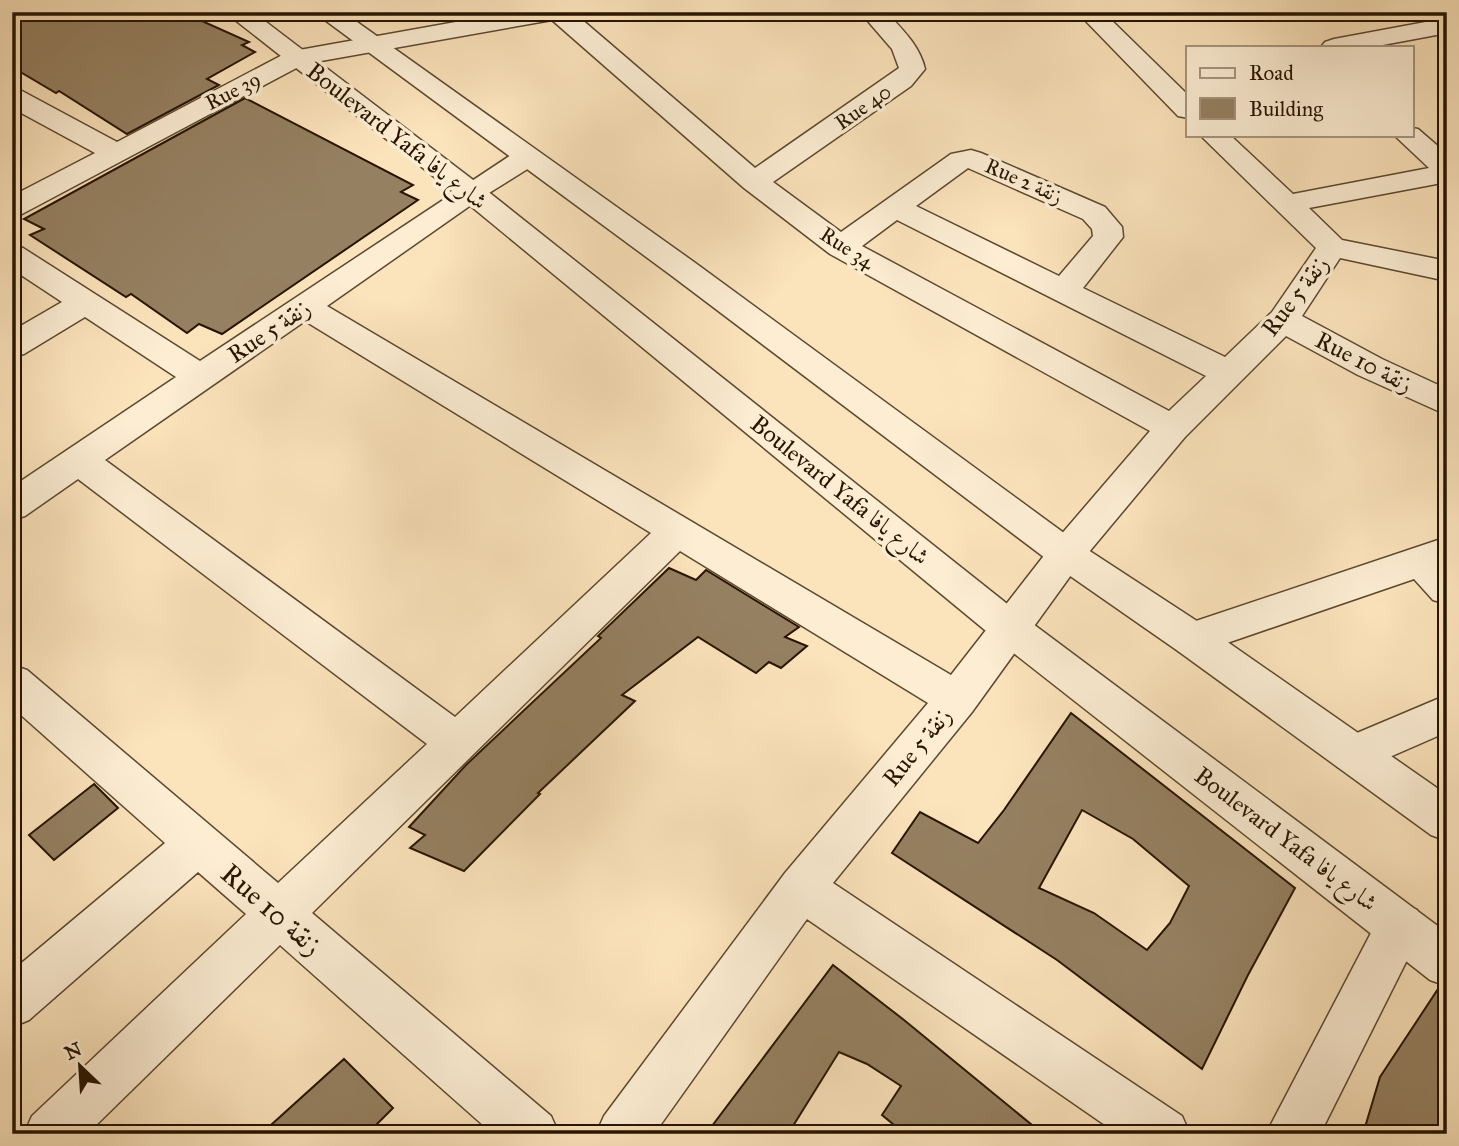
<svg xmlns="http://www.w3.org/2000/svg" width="1459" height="1146" font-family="'IM FELL Great Primer',Amiri,serif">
<rect width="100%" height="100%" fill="#fbe3bb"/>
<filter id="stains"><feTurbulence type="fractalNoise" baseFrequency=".00286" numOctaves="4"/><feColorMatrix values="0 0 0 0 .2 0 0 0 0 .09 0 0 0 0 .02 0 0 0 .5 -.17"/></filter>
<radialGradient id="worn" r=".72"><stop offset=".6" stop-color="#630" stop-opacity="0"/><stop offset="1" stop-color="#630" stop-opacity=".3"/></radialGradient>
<!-- building -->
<path fill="#958061" stroke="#271400" stroke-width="2" fill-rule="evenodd" d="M12 12H182L249 42 242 45 255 52 207 79 219 85 127 134 59 91 56 93 12 67Z
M245 98 413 185 401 192 418 200 222 334 199 324 187 333 131 294 126 297 30 235 44 229 24 219Z
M669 568 696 580 706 570 799 627 785 637 807 646 781 668 769 662 756 673 698 637 622 695 635 701 538 793 540 794 464 871 410 848 425 835 409 827 466 765 601 638 598 636Z
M1071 713 1295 888 1248 975 1202 1069 1057 960 892 853 920 812 978 843 1004 810ZM1082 810 1133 839 1189 886 1170 923 1147 950 1094 913 1039 888Z
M94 784 118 808 54 860 29 835Z
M833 965 904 1020 1043 1134H905L882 1115 901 1086 867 1064 839 1052 788 1134H706Z
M1440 986 1447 988V1134H1363L1380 1077Z
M344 1059 393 1108 367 1134H261Z"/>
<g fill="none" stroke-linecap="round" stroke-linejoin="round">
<defs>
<path id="minor" d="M511 12H573L755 168 899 68 892 49 860 12H886C902 29 920 46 925 69L911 86 773 182 841 232 951 154 971 150 981 153 1105 207 1122 227 1123 237 1083 288 1225 357 1272 312 1316 248 1200 135H1230L1293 194 1429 168 1394 135H1412V128L1418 129 1447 154V182L1309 208 1342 240 1447 261V281L1340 258 1302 316 1382 359 1447 389V415L1358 375 1286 336 1185 437 1079 564 972 712 833 883 1182 1116 1190 1134H1118L807 919 654 1134H596L604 1116 785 873 928 703 680 551 312 913 551 1116 559 1134H493L280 945 87 1134H24L32 1116 246 914 198 872 29 1020 12 1027V971L165 843 12 707V665L27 670 278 883 427 744 78 479 25 516 12 520V487L176 377 85 317 24 354 12 357V331L62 302 12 269V245L23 248 200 361 517 151 527 148 537 151 541 157 537 163 481 198 327 306 951 675 1053 544 1150 431 830 254 744 188 552 20 304 64 22 214 12 217V196L95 153 12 108V89L22 91 117 142 288 52ZM968 168 1083 219 1092 229 1093 236 1059 276 916 206ZM897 220 1206 376 1169 411 862 246ZM305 321 651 533 455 717 105 460Z
M1077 12H1103L1188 95V118L1178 116Z
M1447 18V33L1372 47H1321L1325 42 1334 39Z
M1447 537V604L1433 600 1414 579 1192 655 1178 651 1172 639 1178 627Z
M1447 695V732L1353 773 1338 767 1332 754 1338 741Z
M1400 903 1417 910 1424 926 1320 1134H1266L1383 910Z"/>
<path id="tertiary" d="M225 12H253L481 186 1025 618 1447 933V986L1430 980 997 640 461 198Z
M314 12H343L694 262 1079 544 1206 627 1447 795V841L1431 835 1178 651 1053 564 672 276Z"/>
</defs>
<!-- minor casing -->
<use href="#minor" stroke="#5c482f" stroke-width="3"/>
<!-- tertiary casing -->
<use href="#tertiary" stroke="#5c482f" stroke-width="3"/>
<!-- minor -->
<use href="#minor" fill="#fcedd3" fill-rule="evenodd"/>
<!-- tertiary -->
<use href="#tertiary" fill="#fcedd3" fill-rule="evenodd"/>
</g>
<g text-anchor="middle" stroke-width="7" stroke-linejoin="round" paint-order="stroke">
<!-- far-street labels -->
<g font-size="21" fill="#271400" stroke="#fcedd3">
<text transform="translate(233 91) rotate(-27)" y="7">Rue 39</text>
<text transform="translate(863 107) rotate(-35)" y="7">Rue 40</text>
<text transform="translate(1024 181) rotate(24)" y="7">Rue 2 زنقة</text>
<text transform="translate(847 248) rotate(33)" y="7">Rue 34</text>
</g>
<!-- street labels -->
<g font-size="24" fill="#271400" stroke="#fcedd3">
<text transform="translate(397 136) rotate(38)" y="8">Boulevard Yafa شارع يافا</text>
<text transform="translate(1295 296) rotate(-53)" y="8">Rue 5 زنقة</text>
<text transform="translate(269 331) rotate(-34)" y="8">Rue 5 زنقة</text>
<text transform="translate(1364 362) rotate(27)" y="8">Rue 10 زنقة</text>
<text transform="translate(840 490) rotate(39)" y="8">Boulevard Yafa شارع يافا</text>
<text transform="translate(917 747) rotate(-51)" y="8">Rue 5 زنقة</text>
<text transform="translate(1286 839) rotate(37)" y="8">Boulevard Yafa شارع يافا</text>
</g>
<!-- near-street labels -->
<g font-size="28" fill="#271400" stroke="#fcedd3">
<text transform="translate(272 909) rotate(41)" y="10">Rue 10 زنقة</text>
</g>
</g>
<!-- margin -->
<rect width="1459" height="1146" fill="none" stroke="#fbe3bb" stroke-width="42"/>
<rect x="14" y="14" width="1431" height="1118" fill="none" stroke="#271400" stroke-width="3.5"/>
<rect x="21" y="21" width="1417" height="1104" fill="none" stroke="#271400" stroke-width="2"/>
<!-- legend -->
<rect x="1186" y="46" width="228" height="91" fill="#fcedd3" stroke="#a7967f" stroke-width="2"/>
<rect x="1200" y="68" width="35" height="10" fill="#fcedd3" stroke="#a7967f" stroke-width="2"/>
<text x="1249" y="80" font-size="21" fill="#271400">Road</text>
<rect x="1200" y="98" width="35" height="21" fill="#958061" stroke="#a7967f" stroke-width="2"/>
<text x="1249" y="116" font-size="21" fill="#271400">Building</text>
<!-- north arrow -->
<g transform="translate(80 1066) rotate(335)" stroke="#fcedd3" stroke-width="5" paint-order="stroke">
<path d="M0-5L12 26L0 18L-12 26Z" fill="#271400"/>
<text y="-10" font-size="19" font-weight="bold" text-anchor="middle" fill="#271400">N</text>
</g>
<rect width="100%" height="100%" filter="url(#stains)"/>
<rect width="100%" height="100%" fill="url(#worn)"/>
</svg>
